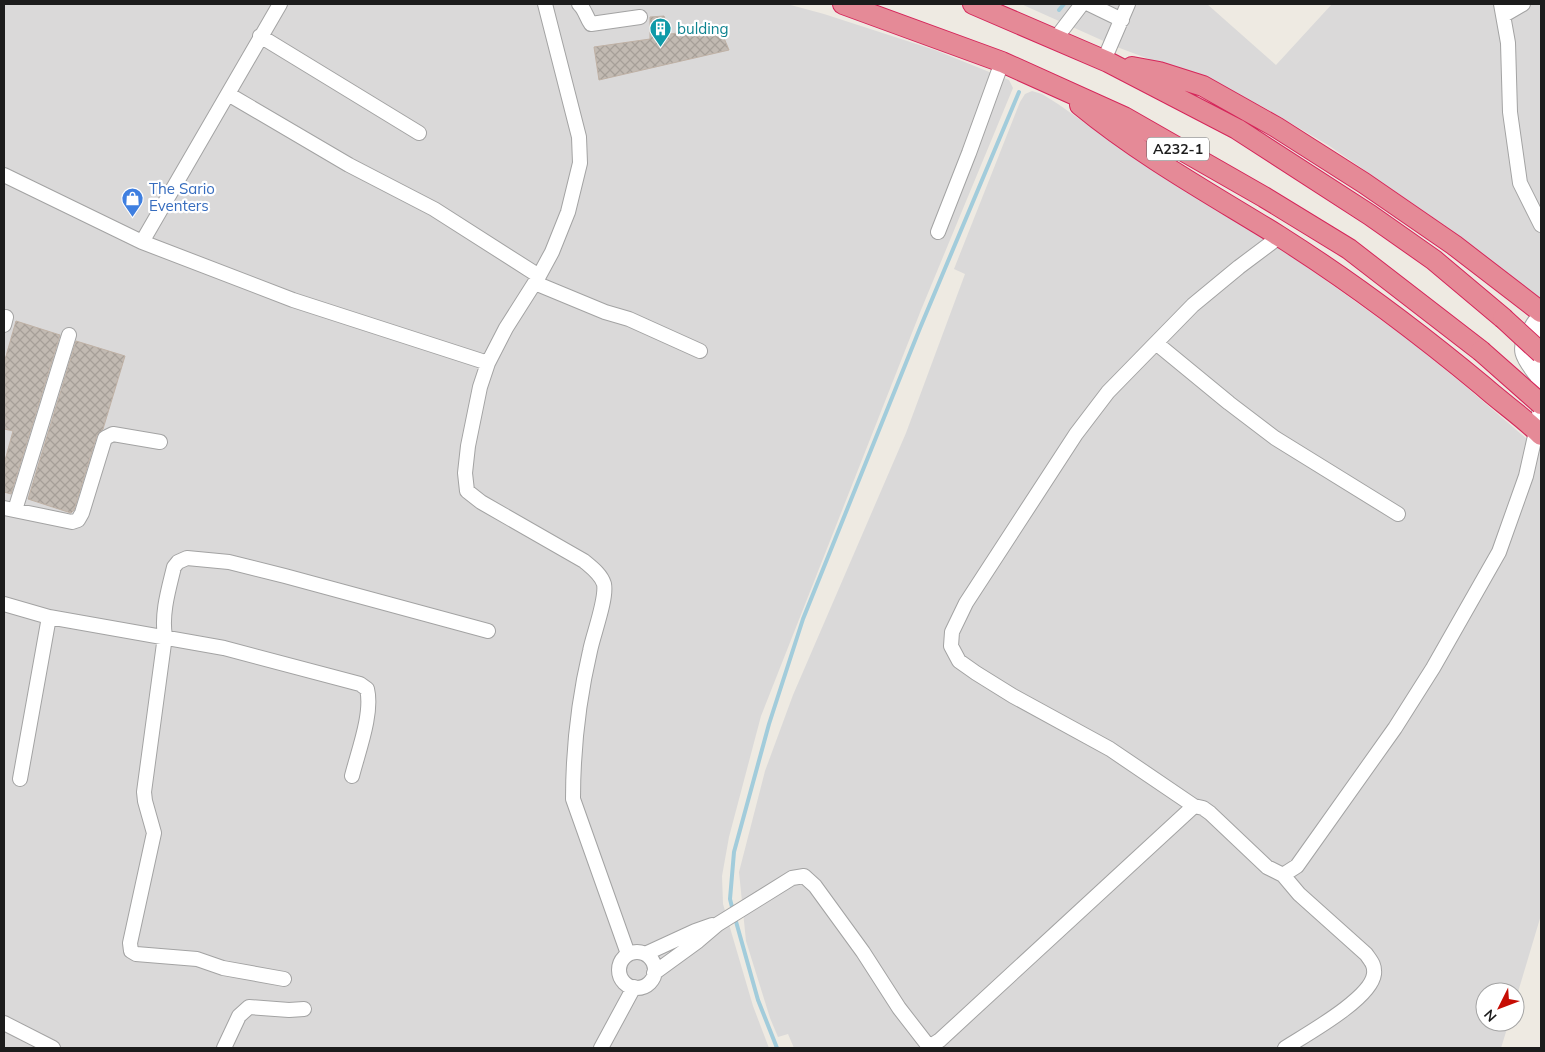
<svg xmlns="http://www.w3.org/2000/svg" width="1545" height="1052" font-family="Mulish,sans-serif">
<defs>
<pattern id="building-cross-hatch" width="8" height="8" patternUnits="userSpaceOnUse" patternTransform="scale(1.25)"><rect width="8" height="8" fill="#c2bab2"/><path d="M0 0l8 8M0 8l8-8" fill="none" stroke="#a69f98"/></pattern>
</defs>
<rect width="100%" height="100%" fill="#eeeae2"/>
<!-- residential -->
<path fill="#dad9d9" d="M4 4H787L824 14 935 50 1009 80 1013 88 921 310 761 716 729 837 722 876 723 904 753 1006 769 1048H4Z
M1021 4H1207L1276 65 1332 4H1541V300L1526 287 1447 227 1328 145 1265 108 1223 87 1117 47Z
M1032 91 1042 94 1058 104 1149 168 1281 249 1345 294 1410 341 1464 385 1541 451V915L1515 1002V992H1485V1022H1509L1501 1048H794L788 1034 778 1037 770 1018 746 941 739 872 765 771 793 695 906 433 965 274 954 269 1020 102 1025 94Z"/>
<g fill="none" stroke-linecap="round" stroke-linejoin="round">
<!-- stream -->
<path stroke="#a2ccdb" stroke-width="4" d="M1059 10 1064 4
M733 911 730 899 734 852 769 724 803 619 920 328 1019 92
M735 918 758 1000 777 1048"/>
</g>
<!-- building -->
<path fill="url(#building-cross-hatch)" stroke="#bfb1a5" d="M664 16 671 34 719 26 729 50 599 80 594 47 650 39V17Z
M16 321 60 335 11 494 4 492V464L13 431 4 429V363Z
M76 341 125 356 103 429 97 435 74 510 71 513 28 499Z"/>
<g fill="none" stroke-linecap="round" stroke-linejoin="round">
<defs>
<path id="minor" d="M545 4 579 137 580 163 568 212 552 252 539 276 506 328 488 363 480 387 468 446 465 473 467 491 481 502 584 561C591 567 601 574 604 584 607 599 593 635 590 651 579 698 573 750 573 799L628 954
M579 4C585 9 586 17 591 24L640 17
M1089 4 1122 20
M1501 4 1508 43 1510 112 1520 183 1541 225
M1504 15 1523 4
M260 36 419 133
M1056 38 1082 4
M1104 60 1128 4
M228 94 349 165 434 209 539 276
M4 175 142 242 293 300 488 363
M938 232 969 153 1002 62
M1279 237 1239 267 1193 305 1108 392 1076 434 966 603 952 632 951 646 959 661 976 673 1013 696 1110 749 1194 806 1203 808 1210 813 1267 867 1283 875 1299 894 1366 954C1371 961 1375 965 1374 974 1371 999 1305 1035 1285 1048
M142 242 280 4
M535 283 605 312 629 319 700 351
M4 325 6 317
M1156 343 1229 403 1275 438 1398 514
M1535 374C1523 358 1516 349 1529 331 1532 325 1535 319 1541 315
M4 508 72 522 78 520 82 513 105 438 113 434 160 442
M15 510 69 335
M4 604 49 617 224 648 360 684 367 689C373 713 358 752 352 776
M20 779 49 617
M1283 875 1297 866 1395 728 1433 668 1499 552 1526 476 1539 418 1540 392 1534 361V353L1541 331
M619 970a18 18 0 1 1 36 0a18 18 0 1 1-36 0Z
M645 954 695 931 712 925
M654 973 698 941 718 924 792 878 804 876 815 886 863 952 899 1008 930 1048
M284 979 223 968 197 959 136 954 131 951 130 943 154 833 145 801 144 792 165 636C161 614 169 588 174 567L178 562 187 558 229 562 285 576 488 631
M4 1023 53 1048
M929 1047 940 1040 1194 806
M224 1048 239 1016 249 1007 289 1010 304 1009
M601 1048 634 987"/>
<path id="highway" d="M843 4 1002 62 1124 117 1264 197 1349 249 1481 351
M973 4 1108 62 1237 129 1370 215 1434 260 1503 318
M1132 67 1159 72 1203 86 1276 127 1364 183 1454 245 1541 312
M1080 105C1142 156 1211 194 1279 236 1350 281 1418 332 1483 386 1502 403 1523 417 1541 435"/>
</defs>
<!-- minor casing -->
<use href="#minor" stroke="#a3a3a3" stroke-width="16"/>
<!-- highway casing -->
<use href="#highway" stroke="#d5265a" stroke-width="22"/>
<!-- minor -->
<use href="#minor" stroke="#fff" stroke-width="14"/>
<!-- highway -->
<use href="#highway" stroke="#e58a97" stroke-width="20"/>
<defs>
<path id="highway-bridge" d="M1503 318 1541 353
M1481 351 1541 404"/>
</defs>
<!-- highway-bridge casing -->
<use href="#highway-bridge" stroke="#d5265a" stroke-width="22" stroke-linecap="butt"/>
<!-- highway-bridge -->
<use href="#highway-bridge" stroke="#e58a97" stroke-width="20"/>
</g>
<!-- icons -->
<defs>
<symbol id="building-pin" viewBox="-11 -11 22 30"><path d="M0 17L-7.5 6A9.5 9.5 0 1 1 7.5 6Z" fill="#0f9aa8" stroke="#fff"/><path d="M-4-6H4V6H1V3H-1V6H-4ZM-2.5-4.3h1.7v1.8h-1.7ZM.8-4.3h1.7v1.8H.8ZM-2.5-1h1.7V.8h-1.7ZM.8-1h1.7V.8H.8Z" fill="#fff"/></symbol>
<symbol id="shop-pin" viewBox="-11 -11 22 30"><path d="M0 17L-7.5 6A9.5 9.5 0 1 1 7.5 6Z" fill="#3f7fe0" stroke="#fff"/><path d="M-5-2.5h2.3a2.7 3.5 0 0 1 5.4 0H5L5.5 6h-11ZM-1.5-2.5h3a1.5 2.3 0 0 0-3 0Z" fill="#fff"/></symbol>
</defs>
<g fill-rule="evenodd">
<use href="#building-pin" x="648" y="16" width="25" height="34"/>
<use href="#shop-pin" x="120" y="186" width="25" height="34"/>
</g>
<g text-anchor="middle" stroke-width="4.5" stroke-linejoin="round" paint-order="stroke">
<!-- shield labels -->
<rect fill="#fff" stroke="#606060" stroke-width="1" x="1147" y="137.5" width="62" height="23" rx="4"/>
<g font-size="14" font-weight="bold" fill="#1c1c1c">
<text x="1178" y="154">A232-1</text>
</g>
<!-- culture labels -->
<g font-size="15" fill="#0d838f" stroke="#fff" text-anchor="start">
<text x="677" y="34">bulding</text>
</g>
<!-- shop labels -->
<g font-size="15" fill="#366cbe" stroke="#fff" text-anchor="start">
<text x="149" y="194">The Sario<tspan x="149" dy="17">Eventers</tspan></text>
</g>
</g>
<!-- border -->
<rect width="1545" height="1052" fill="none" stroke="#1c1c1c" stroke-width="10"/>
<!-- north arrow -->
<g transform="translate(1500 1007) rotate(228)"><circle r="24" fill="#ffffff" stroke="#a4a4a4"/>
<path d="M0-4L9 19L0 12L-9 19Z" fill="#c60c03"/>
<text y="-8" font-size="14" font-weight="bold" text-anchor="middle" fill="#1c1c1c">N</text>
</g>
</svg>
